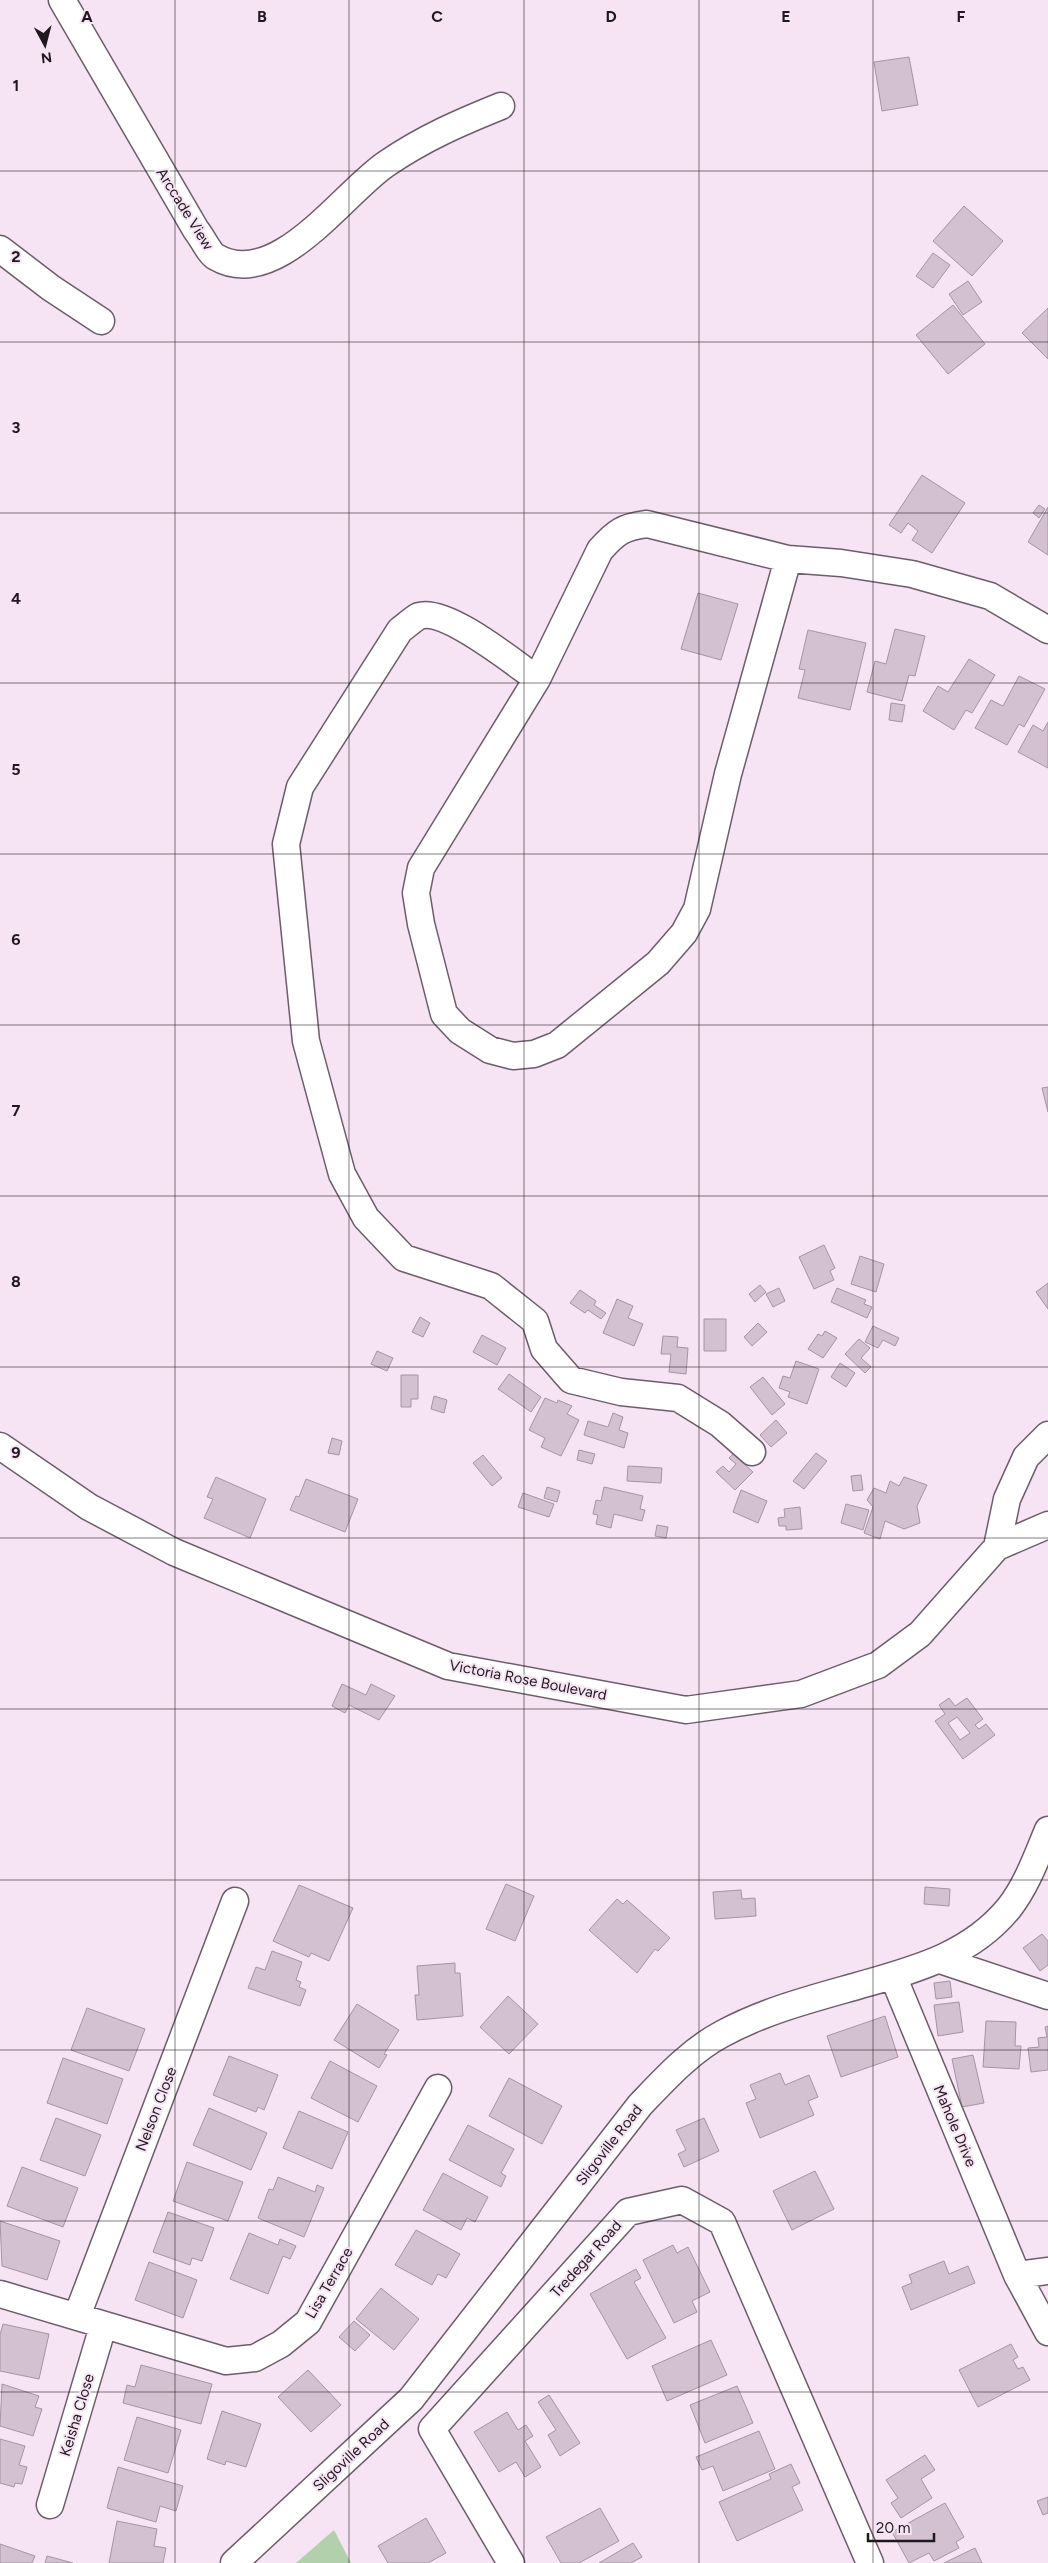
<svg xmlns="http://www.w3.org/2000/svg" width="1048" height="2563" font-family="Figtree,sans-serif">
<rect width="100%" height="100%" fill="#f6e3f3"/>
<!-- green -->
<path fill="#b3d0ac" d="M334 2530 351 2563H296Z"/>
<!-- building -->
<path fill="#d3c1d1" stroke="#a594a4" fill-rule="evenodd" d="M909 57 918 105 882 111 874 62Z
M964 206 1003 241 972 276 933 241Z
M933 253 950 265 933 288 916 276Z
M968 281 982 302 963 315 949 294Z
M953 305 985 344 948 374 916 335Z
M1048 308V359L1022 333Z
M922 475 965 503 932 553 912 540 918 531 908 523 901 533 889 525Z
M1039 505 1045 509 1039 518 1033 513Z
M1048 507V555L1028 542Z
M698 593 738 604 721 660 681 649Z
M895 629 925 636 915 676 909 675 902 701 867 692 875 661 886 664Z
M808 630 866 643 850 710 798 698 805 670 799 669Z
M969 659 995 675 972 713 966 710 954 730 923 711 938 686 948 692Z
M1019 676 1045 689 1024 727 1019 724 1007 745 975 728 991 700 1003 706Z
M891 703 905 705 902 722 889 720Z
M1048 722V768L1018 752 1033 725 1043 731Z
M1048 1087V1112L1042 1088Z
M824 1245 835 1268 830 1271 834 1280 814 1289 799 1257Z
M860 1256 884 1264 876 1292 851 1284Z
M1048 1283V1309L1036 1292Z
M760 1285 766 1292 755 1302 749 1294Z
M779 1288 785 1301 773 1307 766 1294Z
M837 1288 866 1300 864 1304 872 1307 867 1318 831 1302Z
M580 1290 596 1301 594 1305 606 1313 601 1319 588 1310 585 1313 570 1303Z
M617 1299 633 1306 628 1318 643 1324 634 1346 603 1333Z
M420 1317 430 1323 423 1337 412 1332Z
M704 1319H726V1351H704Z
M758 1323 767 1332 752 1346 744 1337Z
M873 1326 899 1338 895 1346 883 1340 878 1348 865 1342Z
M825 1331 837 1338 823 1358 808 1349 818 1334 822 1336Z
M482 1335 506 1348 497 1365 473 1352Z
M663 1336 678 1337 677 1347 688 1348 686 1374 669 1372 671 1354H661Z
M859 1339 870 1348 861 1358 871 1367 865 1373 845 1354Z
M377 1351 393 1358 387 1371 371 1364Z
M796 1361 819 1369 807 1404 788 1397 790 1392 779 1388 783 1376 790 1378Z
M840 1363 855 1373 846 1387 831 1377Z
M509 1374 541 1397 531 1412 498 1389Z
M401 1375H418V1399H411V1407H401Z
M763 1377 785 1404 772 1415 750 1387Z
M434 1396 447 1400 444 1413 431 1409Z
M545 1398 557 1403 558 1400 572 1406 567 1414 579 1420 561 1456 541 1447 545 1438 529 1430Z
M613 1413 623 1417 619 1430 628 1433 624 1448 584 1435 588 1421 608 1427Z
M776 1420 787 1433 771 1447 760 1435Z
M332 1438 342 1441 339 1455 328 1453Z
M579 1450 595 1454 592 1464 577 1460Z
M736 1451 742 1457 740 1460 753 1472 735 1490 716 1472 723 1466 729 1472 736 1464 729 1458Z
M816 1453 827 1461 804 1489 793 1481Z
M483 1455 502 1478 492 1486 473 1463Z
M628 1466 662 1468 661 1483 627 1481Z
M861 1475 863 1490 853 1491 851 1476Z
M216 1477 266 1499 250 1538 204 1518 213 1499 207 1497Z
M904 1477 927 1485 917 1506 920 1523 904 1529 885 1521 880 1539 864 1533 873 1507 867 1500 874 1488 886 1493 890 1481 899 1486Z
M306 1479 358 1499 345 1532 290 1510 296 1496 299 1497Z
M547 1487 560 1491 557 1502 544 1498Z
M604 1487 643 1496 640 1509 645 1510 642 1521 614 1514 611 1528 596 1524 598 1515 593 1514 596 1500 601 1501Z
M741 1490 767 1501 758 1523 733 1512Z
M523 1493 554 1504 549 1517 518 1507Z
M846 1504 869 1510 863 1530 841 1523Z
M800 1507 802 1529 786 1530V1526H779L778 1518 785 1517 784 1509Z
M657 1525 668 1527 666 1538 655 1536Z
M342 1684 366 1695 371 1684 395 1696 379 1720 349 1705 345 1713 332 1706Z
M949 1698 955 1706 967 1698 983 1719 975 1725 979 1729 986 1724 995 1735 963 1759 935 1721 945 1714 939 1705ZM957 1717 970 1733 960 1740 948 1723Z
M506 1884 534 1896 515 1941 486 1929Z
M299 1885 353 1908 329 1961 311 1953 309 1957 273 1941Z
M925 1887 950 1889 949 1906 924 1904Z
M741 1890 742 1899 755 1898 756 1916 715 1919 713 1892Z
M617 1899 623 1904 627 1900 670 1938 658 1951 655 1949 637 1973 589 1930Z
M1042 1934 1048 1941V1965L1040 1971 1023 1948Z
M272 1951 302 1962 296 1980 301 1982 299 1987 306 1990 300 2006 248 1988 256 1967 265 1970Z
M455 1963V1973H460L463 2016 417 2020 415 1995H419L417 1966Z
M950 1981 952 1997 936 1999 934 1983Z
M508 1996 538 2024 509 2054 480 2027Z
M959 2002 963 2032 938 2036 934 2005Z
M357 2004 399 2030 384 2054 387 2055 379 2068 334 2040Z
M87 2008 145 2029 129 2071 71 2050Z
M885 2016 898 2057 841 2077 827 2036Z
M986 2021 1016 2022 1015 2046H1021L1019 2069 983 2067Z
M1048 2026V2070L1031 2072 1028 2048 1039 2047 1038 2038 1047 2037 1045 2027Z
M973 2055 984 2103 962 2107 952 2059Z
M229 2056 278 2075 264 2110 258 2107 256 2112 213 2095Z
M63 2058 123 2079 107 2124 47 2103Z
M330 2061 377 2086 358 2122 311 2098Z
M780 2073 785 2085 809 2075 818 2097 808 2101 814 2115 760 2138 746 2103 756 2099 750 2085Z
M509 2078 562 2106 542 2144 489 2116Z
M209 2108 267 2133 251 2170 193 2145Z
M299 2111 348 2132 332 2169 283 2148Z
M56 2118 101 2135 85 2176 40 2160Z
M704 2118 719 2151 684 2167 678 2154 686 2150 676 2130Z
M468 2125 514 2149 501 2173 506 2176 501 2187 449 2160Z
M187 2162 243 2182 228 2221 173 2201Z
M22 2167 78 2188 63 2227 7 2206Z
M815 2171 834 2209 792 2230 773 2191Z
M443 2173 488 2197 475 2222 467 2218 461 2230 423 2210Z
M278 2177 315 2192 317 2185 324 2188 304 2237 258 2218 269 2189 273 2190Z
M168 2212 214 2228 202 2261 192 2258 190 2265 153 2252Z
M0 2221 60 2241 47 2280 2 2266Z
M416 2230 460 2254 446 2278 438 2274 432 2285 395 2265Z
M249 2233 278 2245 280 2239 296 2246 290 2259 283 2256 268 2294 230 2279Z
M673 2245 677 2253 688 2247 710 2292 692 2301 697 2312 674 2323 643 2260Z
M944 2261 949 2274 968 2266 975 2283 911 2310 902 2287 912 2283 909 2275Z
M149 2262 197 2280 183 2318 135 2300Z
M636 2269 641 2278 634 2282 666 2338 627 2359 590 2294Z
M381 2288 419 2319 394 2350 356 2319Z
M354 2321 370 2335 355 2351 339 2337Z
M3 2324 49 2334 39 2379 0 2371V2335Z
M711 2340 727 2375 667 2401 652 2366Z
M1011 2344 1018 2357 1013 2360 1018 2369 1023 2367 1030 2380 978 2407 959 2370Z
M141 2365 212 2384 201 2424 123 2403 127 2385 135 2387Z
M308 2370 341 2405 311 2432 278 2397Z
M2 2384 39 2396 35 2407 42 2409 33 2436 0 2426Z
M737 2386 753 2423 705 2443 690 2405Z
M549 2395 580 2443 560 2456 548 2435 556 2430 538 2402Z
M222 2411 261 2424 246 2467 226 2461 225 2465 207 2459Z
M507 2412 518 2430 526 2425 533 2436 525 2441 541 2467 525 2477 516 2462 499 2472 474 2432Z
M137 2417 181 2430 168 2473 124 2460Z
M759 2431 775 2469 723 2491 713 2466 702 2470 696 2457Z
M0 2439 25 2446 19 2465 27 2467 22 2484 15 2483 14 2487 0 2483Z
M925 2455 935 2470 921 2479 932 2498 901 2518 891 2503 898 2498 886 2480Z
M791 2464 800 2483 792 2487 803 2510 737 2541 719 2502 771 2479 769 2474Z
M118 2467 183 2486 176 2511 160 2506 156 2522 107 2508Z
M1048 2497V2513L1043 2515 1037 2501Z
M945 2503 964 2537 956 2542 959 2548 934 2561 929 2553 909 2563 892 2532Z
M600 2508 619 2541 579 2563H561L546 2537Z
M426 2518 446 2553 428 2563H388L378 2546Z
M117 2521 157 2529 154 2546 166 2548 163 2563H109Z
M633 2543 642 2557 631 2563H599Z
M0 2544 35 2556 32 2563H0Z
M975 2548 982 2563H944Z
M47 2556 73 2563H45Z"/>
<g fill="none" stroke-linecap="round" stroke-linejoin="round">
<defs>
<path id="minor" d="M62 0 196 230C202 237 209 253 216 257 276 292 343 193 386 164 424 138 459 123 501 106
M0 249 51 288 101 321
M788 559 728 774 697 909 684 933 658 963 557 1045 534 1054 513 1056 490 1050 460 1031 444 1014 421 924 416 893 421 868 537 679 600 550C616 532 623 527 647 524L788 559 841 563 912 574 990 596 1048 630
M537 679C514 663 446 607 419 616 413 619 406 626 400 630L300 787 286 844 306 1041 342 1174 366 1218 404 1258 491 1286 535 1321 544 1349 571 1380 621 1392 678 1398 720 1424 752 1452
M0 1446 89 1507 174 1552 448 1666 686 1710 801 1694 878 1665 920 1634 997 1547 1048 1525
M997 1547 1007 1499 1026 1457 1048 1435
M940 1960 1048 1996
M893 1976 1017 2275 1048 2332
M1017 2275 1048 2271
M0 2294 226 2361 255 2358 281 2344 308 2322 438 2088
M77 2316 235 1901
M50 2505 103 2326
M234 2563 411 2399 640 2105C664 2080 690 2051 722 2034 764 2011 811 1999 857 1986 913 1970 970 1956 1009 1908 1027 1885 1037 1856 1048 1830
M511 2563 432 2429 628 2212 682 2200 722 2222 870 2563"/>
</defs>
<!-- minor casing -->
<use href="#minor" stroke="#6d5d6b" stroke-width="29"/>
<!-- minor -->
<use href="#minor" stroke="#fff" stroke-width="26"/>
</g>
<!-- grid -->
<path fill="none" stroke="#1f181e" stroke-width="1" stroke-opacity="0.55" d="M175 0V2563M349 0V2563M524 0V2563M699 0V2563M873 0V2563M0 171H1048M0 342H1048M0 513H1048M0 683H1048M0 854H1048M0 1025H1048M0 1196H1048M0 1367H1048M0 1538H1048M0 1709H1048M0 1880H1048M0 2050H1048M0 2221H1048M0 2392H1048"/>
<g text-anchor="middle" stroke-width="4" stroke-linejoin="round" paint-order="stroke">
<!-- street labels -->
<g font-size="15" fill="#1f181e" stroke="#f6e3f3">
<text transform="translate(185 209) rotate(58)" y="5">Arccade View</text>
<text transform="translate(528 1680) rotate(11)" y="5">Victoria Rose Boulevard</text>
<text transform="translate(156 2109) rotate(-69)" y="5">Nelson Close</text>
<text transform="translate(955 2126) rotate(67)" y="5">Mahole Drive</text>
<text transform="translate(609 2145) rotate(-52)" y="5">Sligoville Road</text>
<text transform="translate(586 2259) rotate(-48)" y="5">Tredegar Road</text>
<text transform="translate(329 2283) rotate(-60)" y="5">Lisa Terrace</text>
<text transform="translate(77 2415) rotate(-73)" y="5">Keisha Close</text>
<text transform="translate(351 2455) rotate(-43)" y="5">Sligoville Road</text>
</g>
</g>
<g font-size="16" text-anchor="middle" font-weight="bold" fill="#1f181e" stroke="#f6e3f3" stroke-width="4" stroke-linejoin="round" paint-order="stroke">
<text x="87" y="22">A</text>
<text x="262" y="22">B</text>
<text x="437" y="22">C</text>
<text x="611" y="22">D</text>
<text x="786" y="22">E</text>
<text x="961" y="22">F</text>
<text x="16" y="91">1</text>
<text x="16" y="262">2</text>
<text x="16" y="433">3</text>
<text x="16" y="604">4</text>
<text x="16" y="775">5</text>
<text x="16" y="945">6</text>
<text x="16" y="1116">7</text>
<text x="16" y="1287">8</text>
<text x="16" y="1458">9</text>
</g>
<!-- north arrow -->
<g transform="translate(45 45) rotate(173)" stroke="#f6e3f3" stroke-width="4" paint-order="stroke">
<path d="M0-4L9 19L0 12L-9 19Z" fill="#1f181e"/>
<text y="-8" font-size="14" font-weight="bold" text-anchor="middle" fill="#1f181e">N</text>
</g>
<!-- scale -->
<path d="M868 2533v8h66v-8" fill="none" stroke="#1f181e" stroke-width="2.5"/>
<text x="876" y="2533" font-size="15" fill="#1f181e" stroke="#f6e3f3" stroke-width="4" paint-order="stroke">20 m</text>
</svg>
